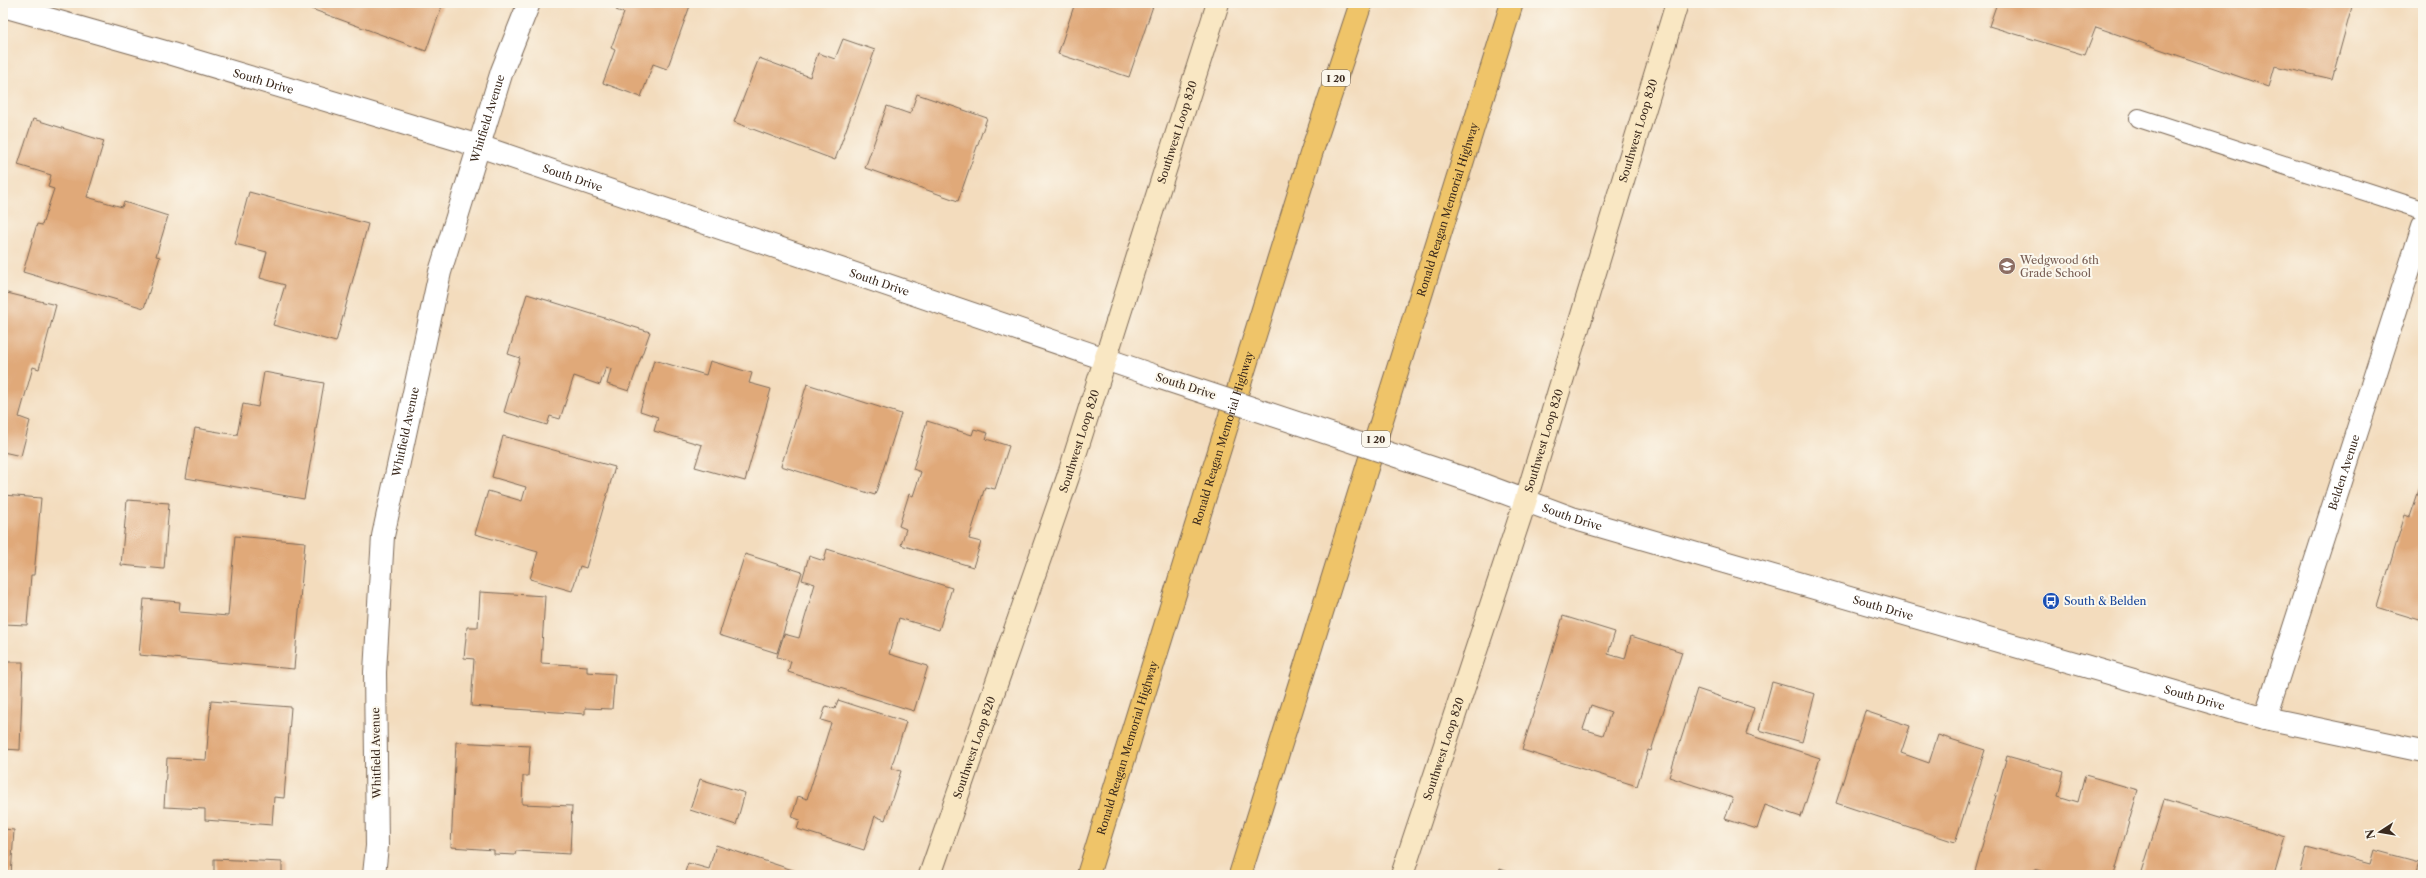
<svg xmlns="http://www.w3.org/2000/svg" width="2426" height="878" font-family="'Libre Caslon Text',serif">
<rect width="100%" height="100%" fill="#fbf7ec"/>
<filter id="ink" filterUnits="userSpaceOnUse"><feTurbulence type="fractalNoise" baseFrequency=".025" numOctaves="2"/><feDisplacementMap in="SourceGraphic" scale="8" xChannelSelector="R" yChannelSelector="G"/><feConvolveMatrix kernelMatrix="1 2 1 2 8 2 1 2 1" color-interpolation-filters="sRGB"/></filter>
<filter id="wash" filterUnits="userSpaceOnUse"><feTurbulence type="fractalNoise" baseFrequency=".012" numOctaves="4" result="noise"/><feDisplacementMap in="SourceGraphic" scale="16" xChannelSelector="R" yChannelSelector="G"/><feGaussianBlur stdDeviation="0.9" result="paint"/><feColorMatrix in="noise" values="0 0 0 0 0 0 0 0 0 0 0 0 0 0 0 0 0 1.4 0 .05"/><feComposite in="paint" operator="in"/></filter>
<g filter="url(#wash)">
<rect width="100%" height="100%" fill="#f3dcbd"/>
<g id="blocks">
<!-- building -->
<path fill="#e0a979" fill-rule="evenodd" d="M295 3H443L426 51Z
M618 3H691L667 69 653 64 641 97 603 83 615 50 611 48 624 13 616 10Z
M1075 3H1154L1129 77 1058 54Z
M1997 3H2353L2332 79 2275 66 2269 87 2096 27 2085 55 1989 26Z
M843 39 875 50 835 160 734 122 759 58 810 77 818 53 835 59Z
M917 94 987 118 958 201 865 168 887 106 910 114Z
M33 119 104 141 87 197 122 207 124 202 168 216 156 256 160 257 144 308 23 272 37 224 42 225 54 189 48 187 51 175 18 165Z
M249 192 368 224 336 342 273 325 285 285 260 278 267 252 235 244Z
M3 292 56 305 39 369 33 367 19 417 30 421 21 456 3 452Z
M527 294 650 332 629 391 607 384 611 369 606 367 600 385 574 376 560 419 550 416 547 425 504 412 520 358 508 354Z
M654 360 706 375 710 361 752 373 749 383 771 389 745 481 695 467 702 445 654 431 658 417 640 411Z
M264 372 324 383 304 499 186 478 195 428 237 435 243 404 258 407Z
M807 384 901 414 875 495 781 466Z
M927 421 972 435 974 429 988 433 986 439 1009 446 995 489 985 487 969 539 981 542 973 567 901 545 906 529 899 526 909 494 913 496 921 472 913 469Z
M503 436 615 467 586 568 580 566 572 591 530 579 538 552 475 534 488 491 522 501 526 487 492 477Z
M2422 481H2423V621L2377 607 2405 515 2410 517Z
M3 495 41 498 34 575H31L27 625 3 624Z
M127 500 169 503 164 569 121 565Z
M235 536 305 542 294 669 139 655 144 599 180 602 179 612 228 616Z
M827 549 952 588 939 630 899 618 889 654 928 666 914 711 788 672 791 661 777 657 784 634 799 638 815 584 802 580 809 556 824 561Z
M745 554 802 572 777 653 719 635Z
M480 592 545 596 541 663 587 666V672L615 674 612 709 585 708V714L471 706 474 659 464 658 467 627H478Z
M1563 616 1615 632 1608 654 1625 659 1631 636 1682 652 1651 751 1648 750 1637 786 1522 750ZM1591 705 1611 712 1603 735 1583 729Z
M3 662H23L20 750 3 749Z
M1772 682 1815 694 1802 742 1759 730Z
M1697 689 1754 708 1746 734 1820 758 1801 817 1765 805 1757 829 1725 819 1733 798 1669 777Z
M838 700 906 722 891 768 901 771 885 820 875 816 864 850 797 829 800 820 792 817 798 796 807 799 831 723 821 720 826 706 835 709Z
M211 701 291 707 284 798 274 797 272 825 205 820V809L164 807 167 758 206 760Z
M1865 711 1910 726 1901 753 1929 763 1938 735 1985 750 1955 842 1836 803Z
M456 742 530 746 528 776H523L522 804 572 806 570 854 516 851 515 855 494 854V850L451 847Z
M2007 756 2064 772 2058 796 2078 802 2085 775 2138 790 2114 875H2057L2035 869 2033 875H1974Z
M700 779 745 793 736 825 690 810Z
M2164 800 2285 837 2274 875H2141Z
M3 829 14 830 11 875H3Z
M716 845 808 875H684L688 863 709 869Z
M2307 847 2370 864 2374 850 2419 862 2415 875H2300Z
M214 859 282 862V875H214Z
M1500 869 1517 875H1498Z"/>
</g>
</g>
<g filter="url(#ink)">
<use href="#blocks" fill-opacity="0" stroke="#7b6856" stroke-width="1"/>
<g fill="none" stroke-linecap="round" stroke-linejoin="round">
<defs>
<path id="service" d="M2139 118 2423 210"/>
<g id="minor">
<path id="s1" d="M2265 718 2423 226"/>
<path id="s2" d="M374 875 377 846 375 672 383 536 440 272 502 71 529 3"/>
</g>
<g id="tertiary">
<path id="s3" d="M3 6 169 53 479 146 1158 377"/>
<path id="s4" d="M1481 484 1572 518 2265 718 2423 751"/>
</g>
<g id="secondary">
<path id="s5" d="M930 875 1068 477 1218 3"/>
<path id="s6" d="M1402 875 1526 499 1677 3"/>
</g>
<g id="motorway">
<path id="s7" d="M1088 875 1311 154 1361 3"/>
<path id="s8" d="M1240 875 1512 3"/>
</g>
</defs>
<!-- service casing -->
<use href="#service" stroke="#7b6856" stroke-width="20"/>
<!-- minor casing -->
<use href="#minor" stroke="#7b6856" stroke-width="24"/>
<!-- tertiary casing -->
<use href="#tertiary" stroke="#7b6856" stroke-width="24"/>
<!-- secondary casing -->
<use href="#secondary" stroke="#7b6856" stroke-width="24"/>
<!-- motorway casing -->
<use href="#motorway" stroke="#7b6856" stroke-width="24"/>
<!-- service -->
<use href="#service" stroke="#fff" stroke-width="18"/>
<!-- minor -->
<use href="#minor" stroke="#fff" stroke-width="22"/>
<!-- tertiary -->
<use href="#tertiary" stroke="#fff" stroke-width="22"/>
<!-- secondary -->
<use href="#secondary" stroke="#f9e7c3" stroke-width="22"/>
<!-- motorway -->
<use href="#motorway" stroke="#efc469" stroke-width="22"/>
<defs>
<path id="tertiary-bridge" d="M1158 377 1481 484"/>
</defs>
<!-- tertiary-bridge casing -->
<use href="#tertiary-bridge" stroke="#7b6856" stroke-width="24" stroke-linecap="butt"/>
<!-- tertiary-bridge -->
<use href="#tertiary-bridge" stroke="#fff" stroke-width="22"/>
</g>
</g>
<!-- icons -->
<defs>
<symbol id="school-disc" viewBox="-11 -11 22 22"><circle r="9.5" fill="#8d6e63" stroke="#fbf7ec"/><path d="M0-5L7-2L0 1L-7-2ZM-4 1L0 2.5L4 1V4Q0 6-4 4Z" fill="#fff"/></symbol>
<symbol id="bus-disc" viewBox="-11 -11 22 22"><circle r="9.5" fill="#1a4fb4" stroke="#fbf7ec"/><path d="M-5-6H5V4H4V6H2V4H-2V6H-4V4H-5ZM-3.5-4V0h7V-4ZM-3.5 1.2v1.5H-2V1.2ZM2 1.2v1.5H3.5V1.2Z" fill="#fff"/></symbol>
</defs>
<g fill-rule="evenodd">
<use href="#school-disc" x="1997" y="256" width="20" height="20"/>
<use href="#bus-disc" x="2041" y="591" width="20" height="20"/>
</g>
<g text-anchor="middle" stroke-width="4" stroke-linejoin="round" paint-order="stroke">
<!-- shield labels -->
<g fill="#fbf7ec" stroke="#75685c" stroke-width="1">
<rect x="1322" y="70" width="28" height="16" rx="3"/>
<rect x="1362" y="431" width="28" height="16" rx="3"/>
</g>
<g font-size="10" font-weight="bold" fill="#3b2a1e">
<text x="1336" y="82">I 20</text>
<text x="1376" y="443">I 20</text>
</g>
<!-- street labels -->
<g font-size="11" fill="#3b2a1e" stroke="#fbf7ec">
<text dy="4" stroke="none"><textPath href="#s3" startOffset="271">South Drive</textPath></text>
<text dy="4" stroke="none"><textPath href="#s2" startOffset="770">Whitfield Avenue</textPath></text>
<text dy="4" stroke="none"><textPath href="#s6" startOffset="781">Southwest Loop 820</textPath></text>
<text dy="4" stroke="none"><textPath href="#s5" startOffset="783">Southwest Loop 820</textPath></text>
<text dy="4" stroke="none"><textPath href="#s3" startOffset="595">South Drive</textPath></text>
<text dy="4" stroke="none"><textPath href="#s8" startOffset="697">Ronald Reagan Memorial Highway</textPath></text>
<text dy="4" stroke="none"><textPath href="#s3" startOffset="919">South Drive</textPath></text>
<text transform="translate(1186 386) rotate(18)" y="4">South Drive</text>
<text dy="4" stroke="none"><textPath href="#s2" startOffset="446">Whitfield Avenue</textPath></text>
<text dy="4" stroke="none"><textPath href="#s7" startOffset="457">Ronald Reagan Memorial Highway</textPath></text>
<text dy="4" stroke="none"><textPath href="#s6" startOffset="457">Southwest Loop 820</textPath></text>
<text dy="4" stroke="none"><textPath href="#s5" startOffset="459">Southwest Loop 820</textPath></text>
<text dy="4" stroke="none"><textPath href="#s1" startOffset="258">Belden Avenue</textPath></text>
<text dy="4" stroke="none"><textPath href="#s4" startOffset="97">South Drive</textPath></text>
<text dy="4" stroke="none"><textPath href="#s4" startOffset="421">South Drive</textPath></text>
<text dy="4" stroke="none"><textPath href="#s4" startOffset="745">South Drive</textPath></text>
<text dy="4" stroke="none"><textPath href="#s5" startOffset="135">Southwest Loop 820</textPath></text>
<text dy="4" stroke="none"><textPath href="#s7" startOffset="133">Ronald Reagan Memorial Highway</textPath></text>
<text dy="4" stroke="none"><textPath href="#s6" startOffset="133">Southwest Loop 820</textPath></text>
<text transform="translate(376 753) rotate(-91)" y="4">Whitfield Avenue</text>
</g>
<!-- education labels -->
<g font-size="11" fill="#785e54" stroke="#fbf7ec" text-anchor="start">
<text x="2020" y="264">Wedgwood 6th<tspan x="2020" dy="13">Grade School</tspan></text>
</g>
<!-- transit labels -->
<g font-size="11" fill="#164399" stroke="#fbf7ec" text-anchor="start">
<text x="2064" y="605">South &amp; Belden</text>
</g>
</g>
<!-- margin -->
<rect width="2426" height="878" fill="none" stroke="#fbf7ec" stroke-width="16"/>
<!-- north arrow -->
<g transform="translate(2380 832) rotate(258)" stroke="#fbf7ec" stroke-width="3" paint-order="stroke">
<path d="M0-3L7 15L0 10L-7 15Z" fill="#3b2a1e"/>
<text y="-6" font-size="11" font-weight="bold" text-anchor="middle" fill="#3b2a1e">N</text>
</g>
</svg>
